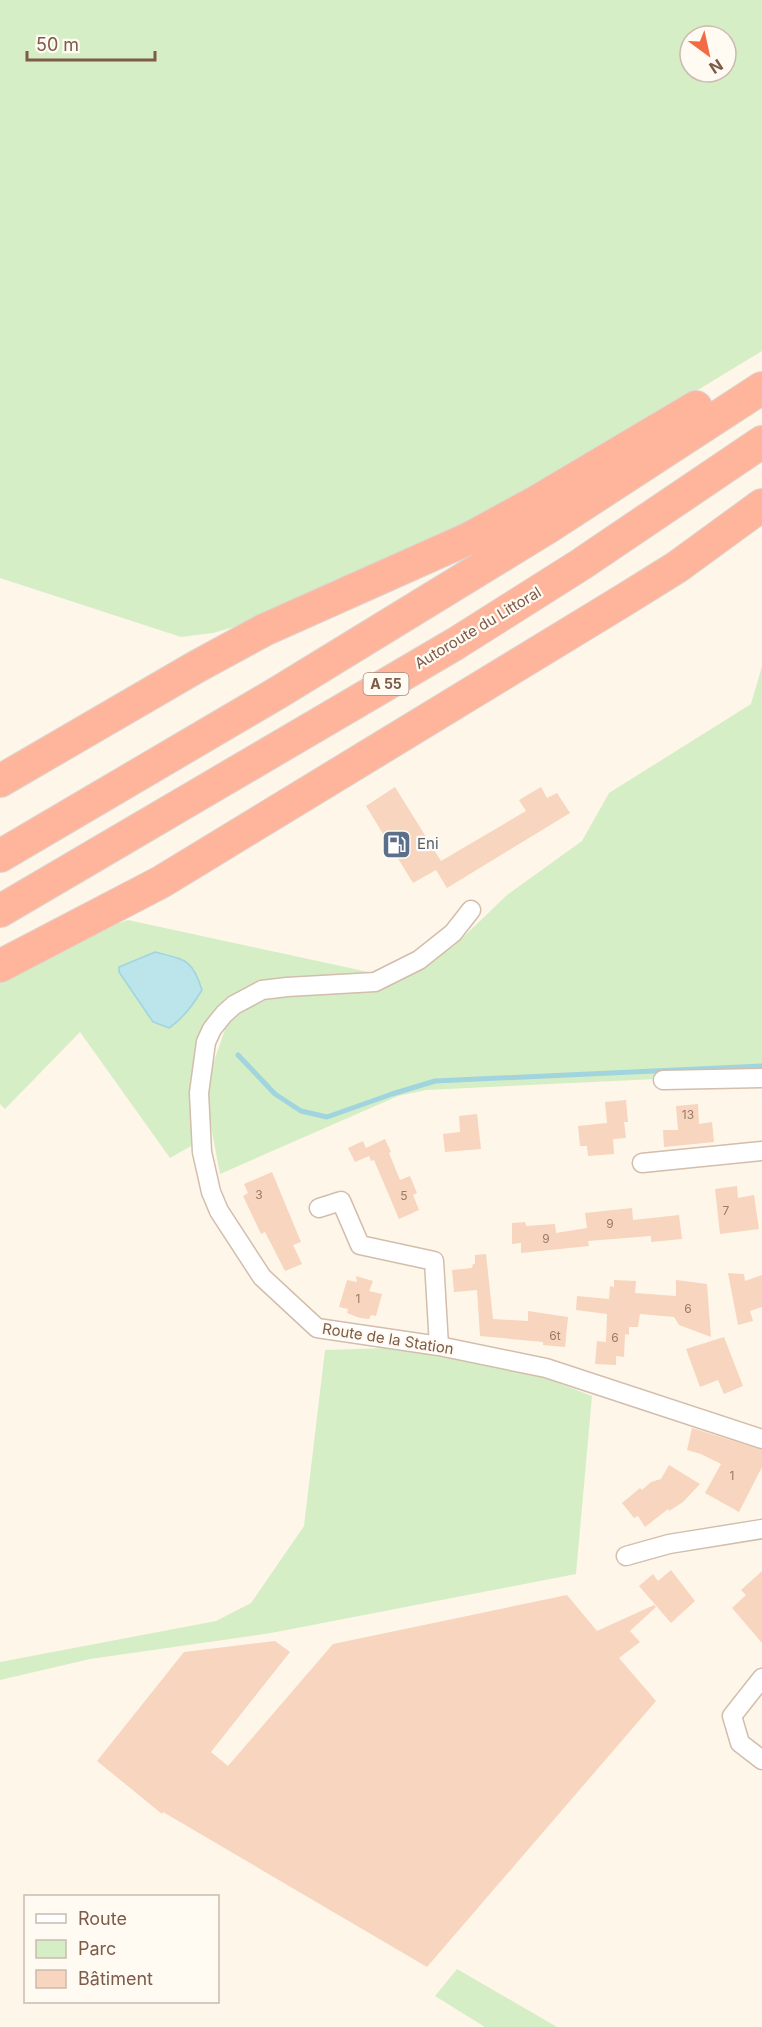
<svg xmlns="http://www.w3.org/2000/svg" width="762" height="2027" font-family="Inter,sans-serif">
<rect width="100%" height="100%" fill="#fef6e9"/>
<!-- green -->
<path fill="#d6eec5" fill-rule="evenodd" d="M0 0H762V351L503 508 251 622 213 633 181 637 0 578ZM690 36H726V72H690Z
M762 666V1074L426 1090 398 1096 220 1174 207 1105 213 1064 228 1021 257 1001 301 995 386 988 454 946 507 895 582 841 609 793 751 704Z
M128 920 373 973 302 979 216 1013 191 1102V1146L170 1158 80 1032 5 1109 0 1104V977L92 932Z
M390 1348 533 1373 592 1396 576 1574 271 1633 90 1659 0 1680V1662L216 1621 251 1603 304 1526 325 1350Z
M457 1969 557 2027H485L435 1996Z"/>
<!-- water -->
<path fill="#bbe4eb" stroke="#a0d4de" stroke-width="1.5" d="M155 952C185 960 192 958 202 990 193 1005 183 1019 169 1028L153 1022 119 972V967Z"/>
<g fill="none" stroke-linecap="round" stroke-linejoin="round">
<!-- stream -->
<path stroke="#a0d4de" stroke-width="5" d="M238 1055 275 1094 301 1111 327 1117 392 1094 435 1081 762 1066"/>
</g>
<!-- building -->
<path fill="#f7d5be" d="M395 787 441 861 526 811 519 800 541 787 547 798 557 793 570 813 447 888 436 870 413 883 366 806Z
M626 1100 628 1122H624L626 1138 613 1139 614 1154 588 1156 587 1146H580L578 1126 607 1123 605 1102Z
M698 1104 699 1124 712 1122 714 1142 664 1147 663 1130H678L676 1106Z
M477 1114 481 1149 445 1152 443 1134 460 1132 459 1116Z
M385 1139 391 1152 389 1153 400 1180 410 1176 417 1193 413 1195 419 1210 399 1219 374 1160 371 1161 369 1156 355 1162 348 1148 363 1141 366 1148Z
M272 1172 301 1242 293 1245 302 1264 285 1271 265 1232 261 1234 243 1196 248 1193 244 1184Z
M737 1186 738 1198 754 1195 759 1229 720 1234 715 1189Z
M632 1208 633 1220 679 1215 682 1239 651 1242V1236L588 1241 589 1246 521 1253V1243L512 1244V1223L525 1222 526 1226 555 1224 556 1233 587 1228 585 1213Z
M486 1254 493 1319 528 1321V1311L568 1317 565 1347 543 1345V1342L480 1336 477 1290 454 1292 452 1270 472 1268 473 1264H475V1255Z
M728 1273 744 1274 745 1281 762 1275V1307L750 1311 753 1321 738 1325Z
M356 1276 373 1281 369 1291 382 1294 376 1316 371 1315 369 1319 360 1318 347 1313 348 1309 339 1307 347 1280 357 1282Z
M614 1280 636 1281 635 1293 676 1296V1280L707 1284 711 1337 679 1325 674 1317 640 1314 638 1327H629V1335L625 1334 624 1357 616 1356V1365L595 1364 597 1341 606 1342 607 1314 576 1310 577 1296 609 1299 610 1286 614 1287Z
M724 1337 743 1386 724 1394 718 1380 700 1387 686 1349Z
M692 1428 762 1450V1467L739 1512 705 1493 721 1464 701 1454 687 1450Z
M669 1465 700 1484 683 1502 669 1511 668 1509 645 1527 638 1516 634 1518 622 1503 640 1488 642 1490 651 1482 661 1479Z
M671 1570 695 1601 671 1623 639 1586 653 1574 658 1581Z
M762 1571V1643L732 1608 746 1595 741 1590Z
M567 1595 597 1631 654 1605 656 1607 630 1631 640 1642 619 1658 656 1701 427 1967 163 1812 162 1814 97 1761 184 1652 275 1641 290 1652 211 1752 228 1766 333 1644Z"/>
<g fill="none" stroke-linecap="round" stroke-linejoin="round">
<defs>
<path id="minor" d="M471 910 453 933 419 960 375 982 287 987 262 990 234 1005 224 1014 212 1029 206 1042 199 1093 202 1152 211 1192 219 1211 262 1277 317 1328 439 1346 546 1368 762 1439
M663 1080 762 1078
M642 1163 762 1151
M319 1208 341 1201 360 1245 434 1261 439 1346
M626 1556 669 1544 762 1529
M762 1678 732 1716 740 1743 762 1760"/>
<path id="motorway" d="M0 781 196 667 264 630 470 538 536 502 696 407
M0 856 279 692 550 526 762 388
M0 911 455 644 580 565 762 442
M0 966 161 882 624 600 677 567 762 505"/>
</defs>
<!-- minor casing -->
<use href="#minor" stroke="#d3bdad" stroke-width="21"/>
<!-- motorway casing -->
<use href="#motorway" stroke="#ddd4d0" stroke-width="34"/>
<!-- minor -->
<use href="#minor" stroke="#fff" stroke-width="18"/>
<!-- motorway -->
<use href="#motorway" stroke="#feb59b" stroke-width="32"/>
</g>
<!-- icons -->
<defs>
<symbol id="fuel-square" viewBox="-11 -11 22 22"><rect x="-9" y="-9" width="18" height="18" rx="4" fill="#5c6f8a" stroke="#fffaf2"/><path d="M-5.5-6h7V0h2V4h1.3V-2.5L3-4.5l.8-.8L6-3V5H2.5V1h-1V6h-7ZM-4.2-4.7v3.2H.2V-4.7Z" fill="#fff"/></symbol>
</defs>
<g fill-rule="evenodd">
<use href="#fuel-square" x="380" y="828" width="33" height="33"/>
</g>
<g text-anchor="middle" stroke-width="4.5" stroke-linejoin="round" paint-order="stroke">
<!-- number labels -->
<g font-size="12" fill="#9c7a66">
<text x="688" y="1119">13</text>
<text x="259" y="1199">3</text>
<text x="404" y="1200">5</text>
<text x="726" y="1215">7</text>
<text x="610" y="1228">9</text>
<text x="546" y="1243">9</text>
<text x="358" y="1303">1</text>
<text x="688" y="1313">6</text>
<text x="555" y="1340">6t</text>
<text x="615" y="1342">6</text>
<text x="732" y="1480">1</text>
</g>
<!-- shield labels -->
<rect fill="#fffaf2" stroke="#a48b7c" stroke-width="1.5" x="363.5" y="673" width="45" height="22" rx="4.5"/>
<g font-size="14" font-weight="bold" fill="#7d5b49">
<text x="386" y="689">A 55</text>
</g>
<!-- street labels -->
<g font-size="15" fill="#7d5b49" stroke="#fffaf2">
<text transform="translate(478 628) rotate(-31)" y="5">Autoroute du Littoral</text>
<text transform="translate(388 1339) rotate(9)" y="5">Route de la Station</text>
</g>
<!-- service labels -->
<g font-size="15" fill="#4e5e75" stroke="#fffaf2" text-anchor="start">
<text x="417" y="849">Eni</text>
</g>
</g>
<!-- legend -->
<rect x="24" y="1895" width="195" height="108" fill="#fffaf2" stroke="#cbbaae" stroke-width="1.5"/>
<rect x="36" y="1914" width="30" height="9" fill="#ffffff" stroke="#cbbaae" stroke-width="1.5"/>
<text x="78" y="1925" font-size="18" fill="#7d5b49">Route</text>
<rect x="36" y="1940" width="30" height="18" fill="#d6eec5" stroke="#cbbaae" stroke-width="1.5"/>
<text x="78" y="1955" font-size="18" fill="#7d5b49">Parc</text>
<rect x="36" y="1970" width="30" height="18" fill="#f7d5be" stroke="#cbbaae" stroke-width="1.5"/>
<text x="78" y="1985" font-size="18" fill="#7d5b49">Bâtiment</text>
<!-- north arrow -->
<g transform="translate(708 54) rotate(147)"><circle r="28" fill="#fffaf2" stroke="#cbbaae" stroke-width="1.5"/>
<path d="M0-4.5L10 22L0 15L-10 22Z" fill="#f36b44"/>
<text y="-9" font-size="16" font-weight="bold" text-anchor="middle" fill="#7d5b49">N</text>
</g>
<!-- scale -->
<path d="M27 51v9h128v-9" fill="none" stroke="#7d5b49" stroke-width="3"/>
<text x="36" y="51" font-size="18" fill="#7d5b49" stroke="#fffaf2" stroke-width="4.5" paint-order="stroke">50 m</text>
</svg>
